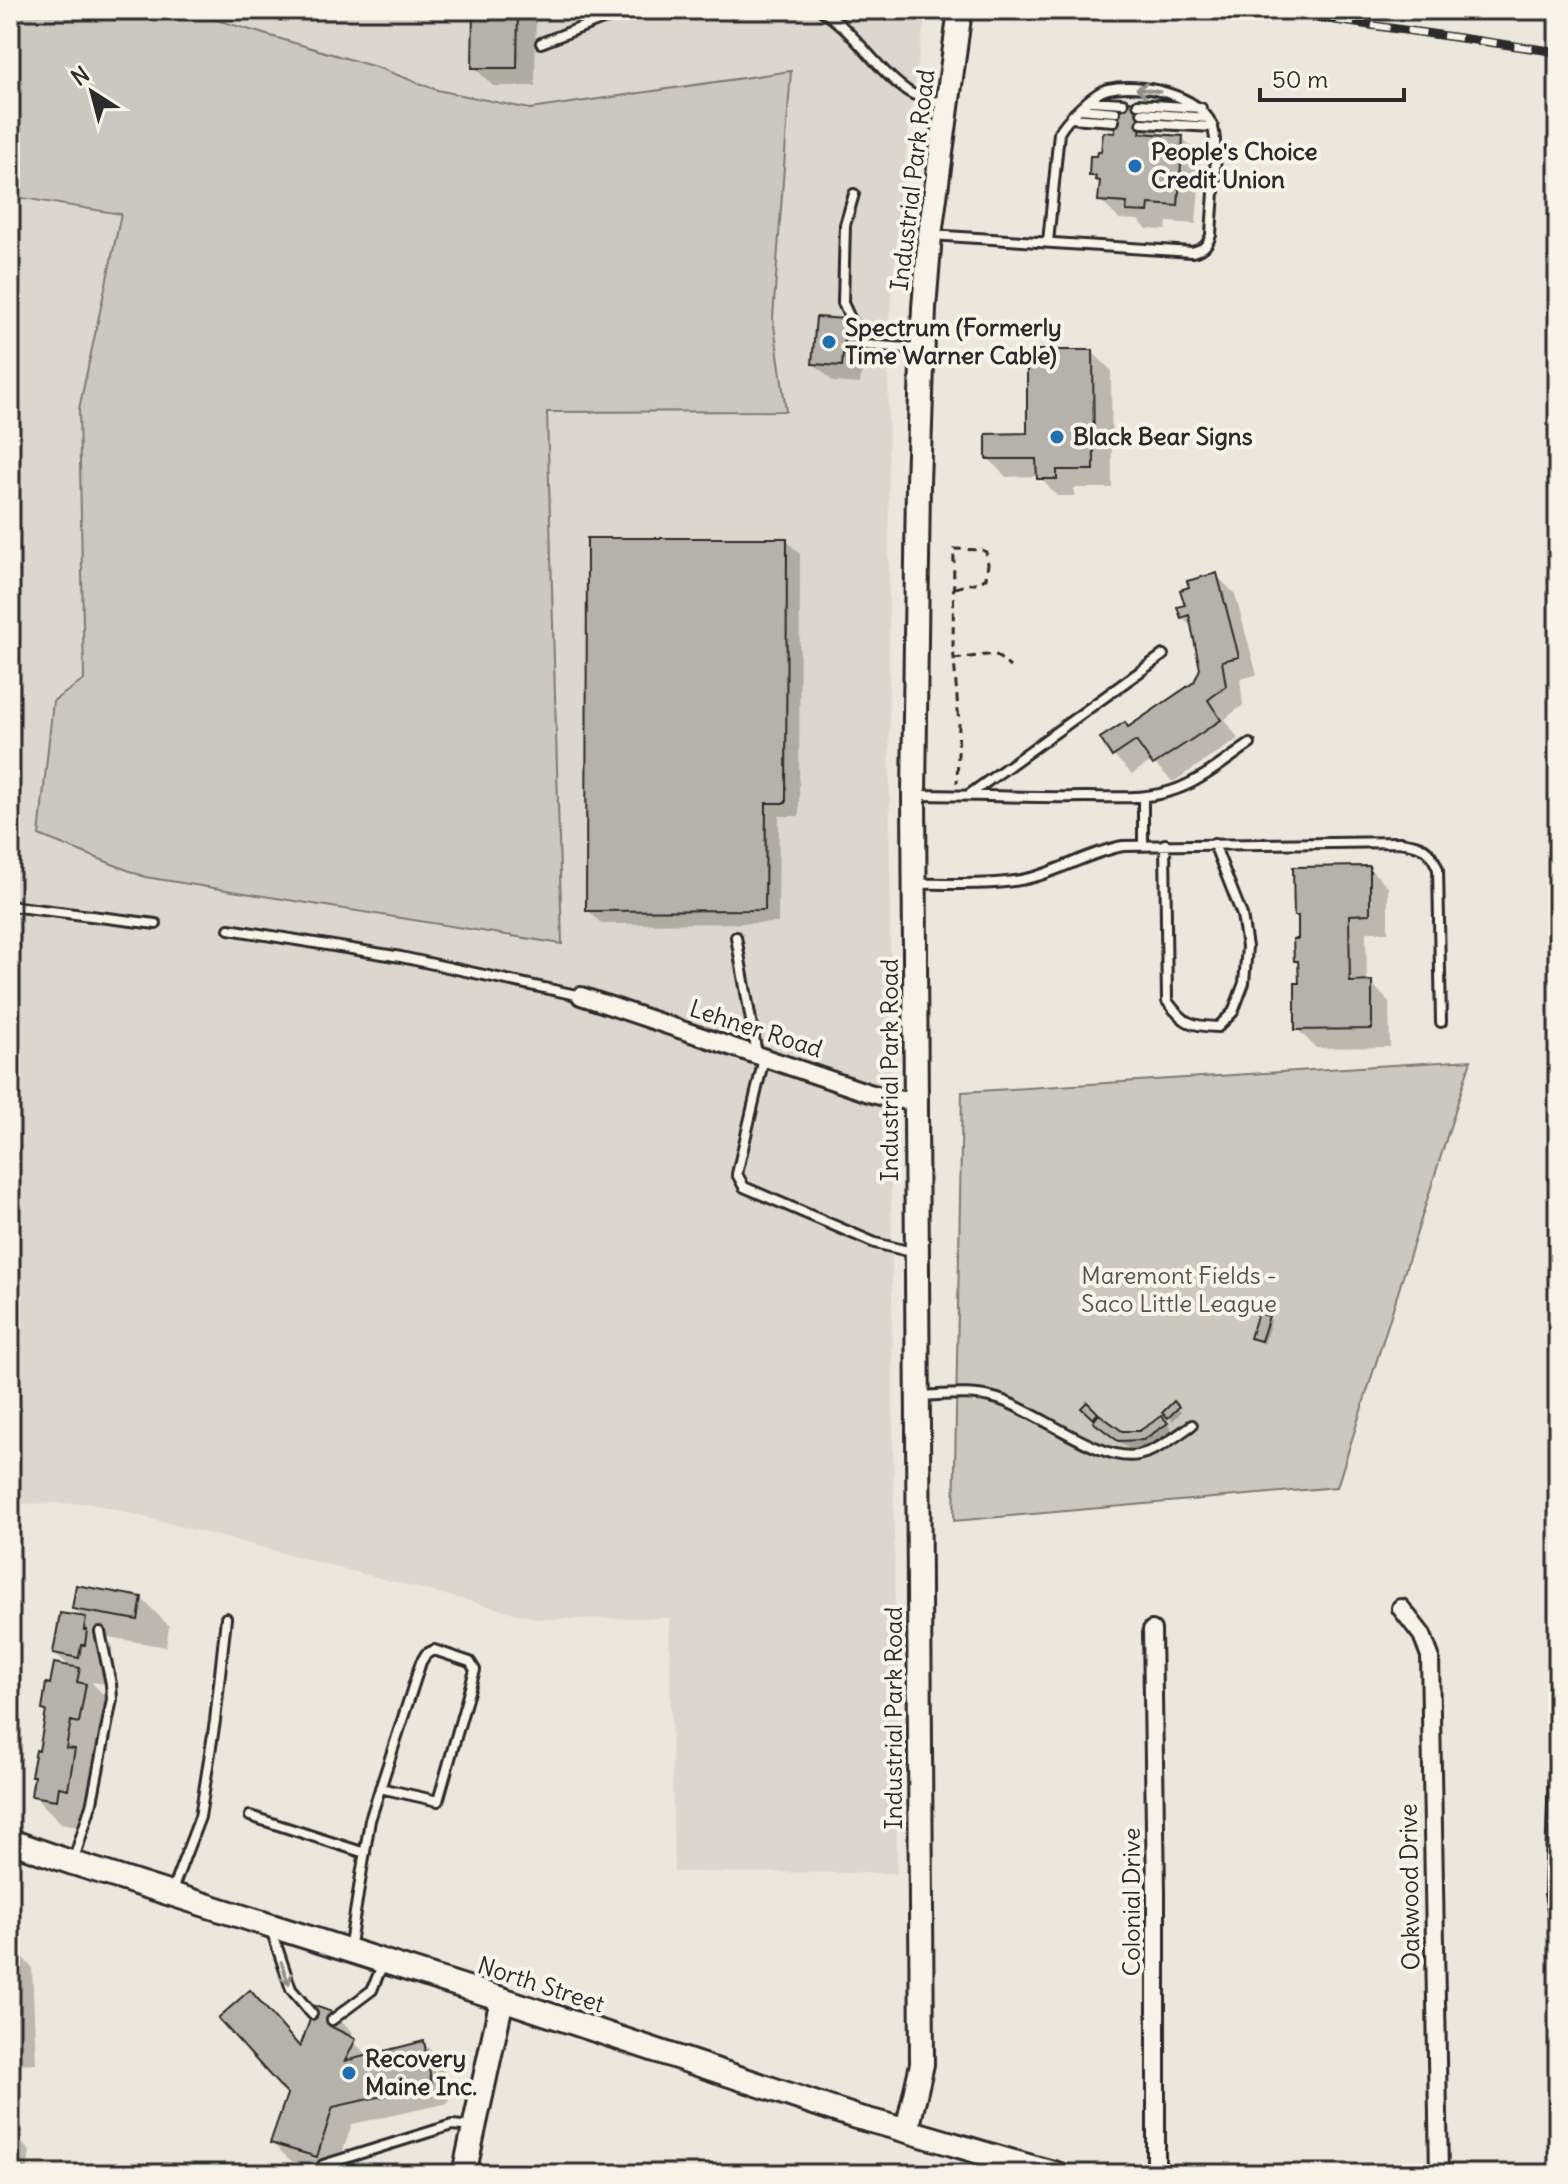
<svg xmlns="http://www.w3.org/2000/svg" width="1568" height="2184" font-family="Delius,sans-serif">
<rect width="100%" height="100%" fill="#ebe7dd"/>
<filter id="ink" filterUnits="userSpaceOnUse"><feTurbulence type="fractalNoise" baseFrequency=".0125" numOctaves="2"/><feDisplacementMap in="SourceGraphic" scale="16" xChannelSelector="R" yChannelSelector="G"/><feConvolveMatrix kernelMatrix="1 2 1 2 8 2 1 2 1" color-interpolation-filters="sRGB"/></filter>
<g filter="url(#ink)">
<!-- built -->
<path fill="#dbd7ce" d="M10 10H926L910 116 888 327 891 1181 897 1873 674 1872 669 1618 538 1619 90 1503 10 1504Z"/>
<!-- green -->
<path fill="#cbc8bf" stroke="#7b7a75" stroke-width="2" d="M10 10H183L379 68 437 90 530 109 791 71 773 318 786 411 547 412 562 944 145 877 39 835 53 701 84 680 79 409 121 214 10 196Z
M1471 1060 1337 1487 954 1521 962 1092Z"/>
<!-- shadow -->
<path fill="#0003" d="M475 10H536L535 86H493L474 67Z
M1139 107 1158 126 1160 137 1182 138 1201 157 1196 224 1167 222 1166 230 1147 229 1138 220 1119 219 1100 200 1101 185 1091 175 1099 158Z
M845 321 864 340 860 384 833 382 814 363Z
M1092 352 1111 370 1112 488H1074V496H1057L1039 476 1006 477 988 458 1029 435Z
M786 540 800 554 799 816H779L778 923 602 924 588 910Z
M1217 576 1235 594 1257 675 1240 679 1243 705 1225 719 1238 739 1173 782 1152 761 1132 774 1113 755 1129 729 1196 683 1202 669 1193 628 1182 617 1187 606Z
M1369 868 1388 887V932H1366L1367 983H1371L1389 1002 1390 1047 1316 1048 1297 1029 1300 965 1296 960 1300 941V919L1296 915Z
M1268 1318 1271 1321 1264 1344 1256 1341 1253 1337Z
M1174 1404 1181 1412 1173 1421 1165 1413Z
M1087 1405 1121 1433H1140L1162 1418 1175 1433 1152 1448 1129 1449 1095 1422 1097 1420 1084 1408Z
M141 1598 169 1626 166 1647 103 1636 113 1646 111 1657 114 1660 112 1672 108 1671 106 1684 91 1682 106 1697 105 1705 113 1713 107 1749 98 1748 94 1771 102 1779 95 1815 87 1814 85 1827 61 1823 33 1795 47 1713 44 1710 52 1686 71 1668 55 1653 84 1619 74 1609Z
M10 1945 32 1967 36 2063 15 2064 10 2059Z
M334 2014 353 2033 350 2039 370 2057 423 2043 442 2061 449 2103 352 2124 335 2174 291 2161 272 2143 302 2049Z
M10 2131 30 2151 27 2174H10Z"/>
<!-- building -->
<path fill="#b5b2ab" stroke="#2b2b2b" stroke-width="2" d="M473 10H518L517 68H472Z
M1130 101 1141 106 1143 118 1140 133 1183 136 1178 206 1149 204 1148 212 1126 211 1127 203 1098 201 1100 181 1095 180 1096 176H1089L1090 156H1097L1098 152H1101L1103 132 1115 133 1114 116 1116 106Z
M816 317 846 319 842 366 812 364Z
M1030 350H1093L1094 470H1057V479H1037L1036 459H986V434L1027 433V363H1030Z
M587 538H787L786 803H766L765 910 586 911Z
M1217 573 1239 657 1222 661 1226 686 1208 700 1221 720 1153 765 1136 741 1112 757 1100 738 1125 722 1128 727 1194 682 1200 669 1189 615 1181 618 1177 607 1185 605 1180 590 1189 587 1187 581Z
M1370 866V914L1349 915 1350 982 1372 981V1029L1295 1030V983H1299L1298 961H1294L1293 939H1298V916H1294L1293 867Z
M1258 1313 1269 1316 1261 1341 1250 1338Z
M1174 1401 1179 1407 1168 1418 1162 1413Z
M1087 1402 1098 1413 1093 1419 1081 1408Z
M1099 1414 1122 1431H1139L1162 1416 1168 1423 1143 1440 1118 1441 1093 1422Z
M76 1585 142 1597 138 1620 72 1609Z
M60 1613 86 1617 84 1630H87L85 1645H81L79 1658 53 1653Z
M54 1663 80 1668 77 1682 86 1684 79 1723 71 1721 66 1748 75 1749 68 1789 59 1787 57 1800 31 1796 34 1776H31L36 1750 39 1751 46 1711 42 1710 46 1683 50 1684Z
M250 1990 300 2047 315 2006 335 2013 330 2026 356 2039 345 2061 424 2041 432 2085 333 2107 317 2157 270 2143 287 2094 218 2018Z"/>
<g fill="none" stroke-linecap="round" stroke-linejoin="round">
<defs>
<path id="lane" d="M821 10C856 32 877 71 909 92 920 99 934 101 946 104
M541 43 603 19 635 10
M1091 101 1123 103
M1138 104 1201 108
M1080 109 1115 112
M1142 113 1208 118
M1070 118 1114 121
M1142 123 1213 127
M854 194 845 225 843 303 860 340 865 345 922 349
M931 235 1192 252C1204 249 1207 246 1211 235 1212 211 1220 144 1212 125 1198 94 1139 82 1108 89 1094 92 1066 120 1059 133L1048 242
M970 794 1163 655
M915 795C972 795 1029 798 1086 797 1117 797 1148 800 1177 789 1204 779 1227 759 1250 744
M1143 797V845
M1165 844 1167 1001C1184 1023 1189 1026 1218 1027L1233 1012 1244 983 1247 947 1242 915 1214 844
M916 884C954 883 997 887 1034 877 1065 868 1091 852 1123 846L1400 842C1423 846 1429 847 1438 869L1441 1022
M10 906 156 924
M229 929 401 957 581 996
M736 937 757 1054
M764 1058 737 1174 744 1187 875 1243 916 1253
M919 1396C945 1395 972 1391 998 1399 1038 1411 1101 1463 1138 1455 1159 1450 1175 1437 1192 1425
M250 1816 365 1853
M73 1862 92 1802 112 1699 111 1684 100 1632
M171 1893 200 1817 215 1721 226 1618
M271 1929 291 1989 312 2014
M349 1950 370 1820 421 1662 426 1654 434 1650 470 1662 475 1670 438 1801 380 1788
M332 2020 372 1990 383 1963
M323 2165 452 2125 473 2127"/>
<path id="street" d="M581 996 869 1093 888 1098 916 1102
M1401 1608 1422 1635 1430 1656 1439 2174
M1152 1630 1156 1892V2174
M1558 1771 1554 1893 1558 1916"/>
<path id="secondary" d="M10 1841 73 1863 502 1999 856 2117C923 2134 989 2156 1057 2174
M907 2130 922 2064 914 795 918 483 924 308 930 235 960 10
M464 2174 502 1999"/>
</defs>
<!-- lane casing -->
<use href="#lane" stroke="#2b2b2b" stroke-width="14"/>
<!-- street casing -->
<use href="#street" stroke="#2b2b2b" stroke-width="22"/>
<!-- secondary casing -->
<use href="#secondary" stroke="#2b2b2b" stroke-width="28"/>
<!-- path -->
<path stroke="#2b2b2b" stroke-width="3" stroke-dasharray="8 6" stroke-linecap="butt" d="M955 588 982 581 986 578 988 564 986 552 982 550 954 549 953 646 959 724 957 783
M954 659 995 654 1010 667"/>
<!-- lane -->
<use href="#lane" stroke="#f7f3e8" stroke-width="8"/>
<!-- street -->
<use href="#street" stroke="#f7f3e8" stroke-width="16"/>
<!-- secondary -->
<use href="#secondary" stroke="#f7f3e8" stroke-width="22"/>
<defs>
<path id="rail" d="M1265 10 1558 52"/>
</defs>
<!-- rail casing -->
<use href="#rail" stroke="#2b2b2b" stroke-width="9"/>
<!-- rail -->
<use href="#rail" stroke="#f7f3e8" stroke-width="6" stroke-dasharray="18" stroke-linecap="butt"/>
</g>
<!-- one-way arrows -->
<defs><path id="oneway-shaft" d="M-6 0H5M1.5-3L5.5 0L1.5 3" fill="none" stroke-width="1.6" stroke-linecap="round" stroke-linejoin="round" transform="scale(2)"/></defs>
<g stroke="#918f8a">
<use href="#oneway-shaft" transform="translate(1148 90) rotate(-171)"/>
<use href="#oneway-shaft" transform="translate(285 1973) rotate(71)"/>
</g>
</g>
<!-- markers -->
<g fill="#1f6fb2" stroke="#f7f3e8" stroke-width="3">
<circle cx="1135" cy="166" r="8"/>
<circle cx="829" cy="342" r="8"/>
<circle cx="1057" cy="437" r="8"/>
<circle cx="349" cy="2073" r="8"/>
</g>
<g text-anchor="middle" stroke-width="8" stroke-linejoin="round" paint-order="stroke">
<!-- poi labels -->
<g font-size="24" font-weight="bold" fill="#2b2b2b" stroke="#f7f3e8" text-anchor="start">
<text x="1151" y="160">People's Choice<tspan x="1151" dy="28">Credit Union</tspan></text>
<text x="845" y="336">Spectrum (Formerly<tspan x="845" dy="28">Time Warner Cable)</tspan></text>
<text x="1073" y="445">Black Bear Signs</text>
<text x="365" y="2067">Recovery<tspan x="365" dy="28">Maine Inc.</tspan></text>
</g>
<!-- street labels -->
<g font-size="24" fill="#2b2b2b" stroke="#f7f3e8">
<text transform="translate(913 180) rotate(-83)" y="8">Industrial Park Road</text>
<text transform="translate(756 1029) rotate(18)" y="8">Lehner Road</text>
<text transform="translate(890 1070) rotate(-90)" y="8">Industrial Park Road</text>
<text transform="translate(894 1718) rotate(-90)" y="8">Industrial Park Road</text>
<text transform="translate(1410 1887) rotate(-91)" y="8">Oakwood Drive</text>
<text transform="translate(1132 1902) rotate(-90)" y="8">Colonial Drive</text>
<text transform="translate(541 1985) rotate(18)" y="8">North Street</text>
</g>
<!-- park labels -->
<g font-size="24" fill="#535250" stroke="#f7f3e8">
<text x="1179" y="1284">Maremont Fields -<tspan x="1179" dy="28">Saco Little League</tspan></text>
</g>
</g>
<!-- margin -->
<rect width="1568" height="2184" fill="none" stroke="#f7f3e8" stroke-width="40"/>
<rect x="20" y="20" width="1528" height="2144" fill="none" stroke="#2b2b2b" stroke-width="3" filter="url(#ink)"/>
<!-- north arrow -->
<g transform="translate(92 92) rotate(324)" stroke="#f7f3e8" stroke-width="6" paint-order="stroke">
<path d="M0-6L14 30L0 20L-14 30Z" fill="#2b2b2b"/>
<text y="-12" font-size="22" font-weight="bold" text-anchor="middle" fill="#2b2b2b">N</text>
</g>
<!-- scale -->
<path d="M1260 88v12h144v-12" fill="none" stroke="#2b2b2b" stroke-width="4"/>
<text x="1272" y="88" font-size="24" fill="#2b2b2b" stroke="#f7f3e8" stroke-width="6" paint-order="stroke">50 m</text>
</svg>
